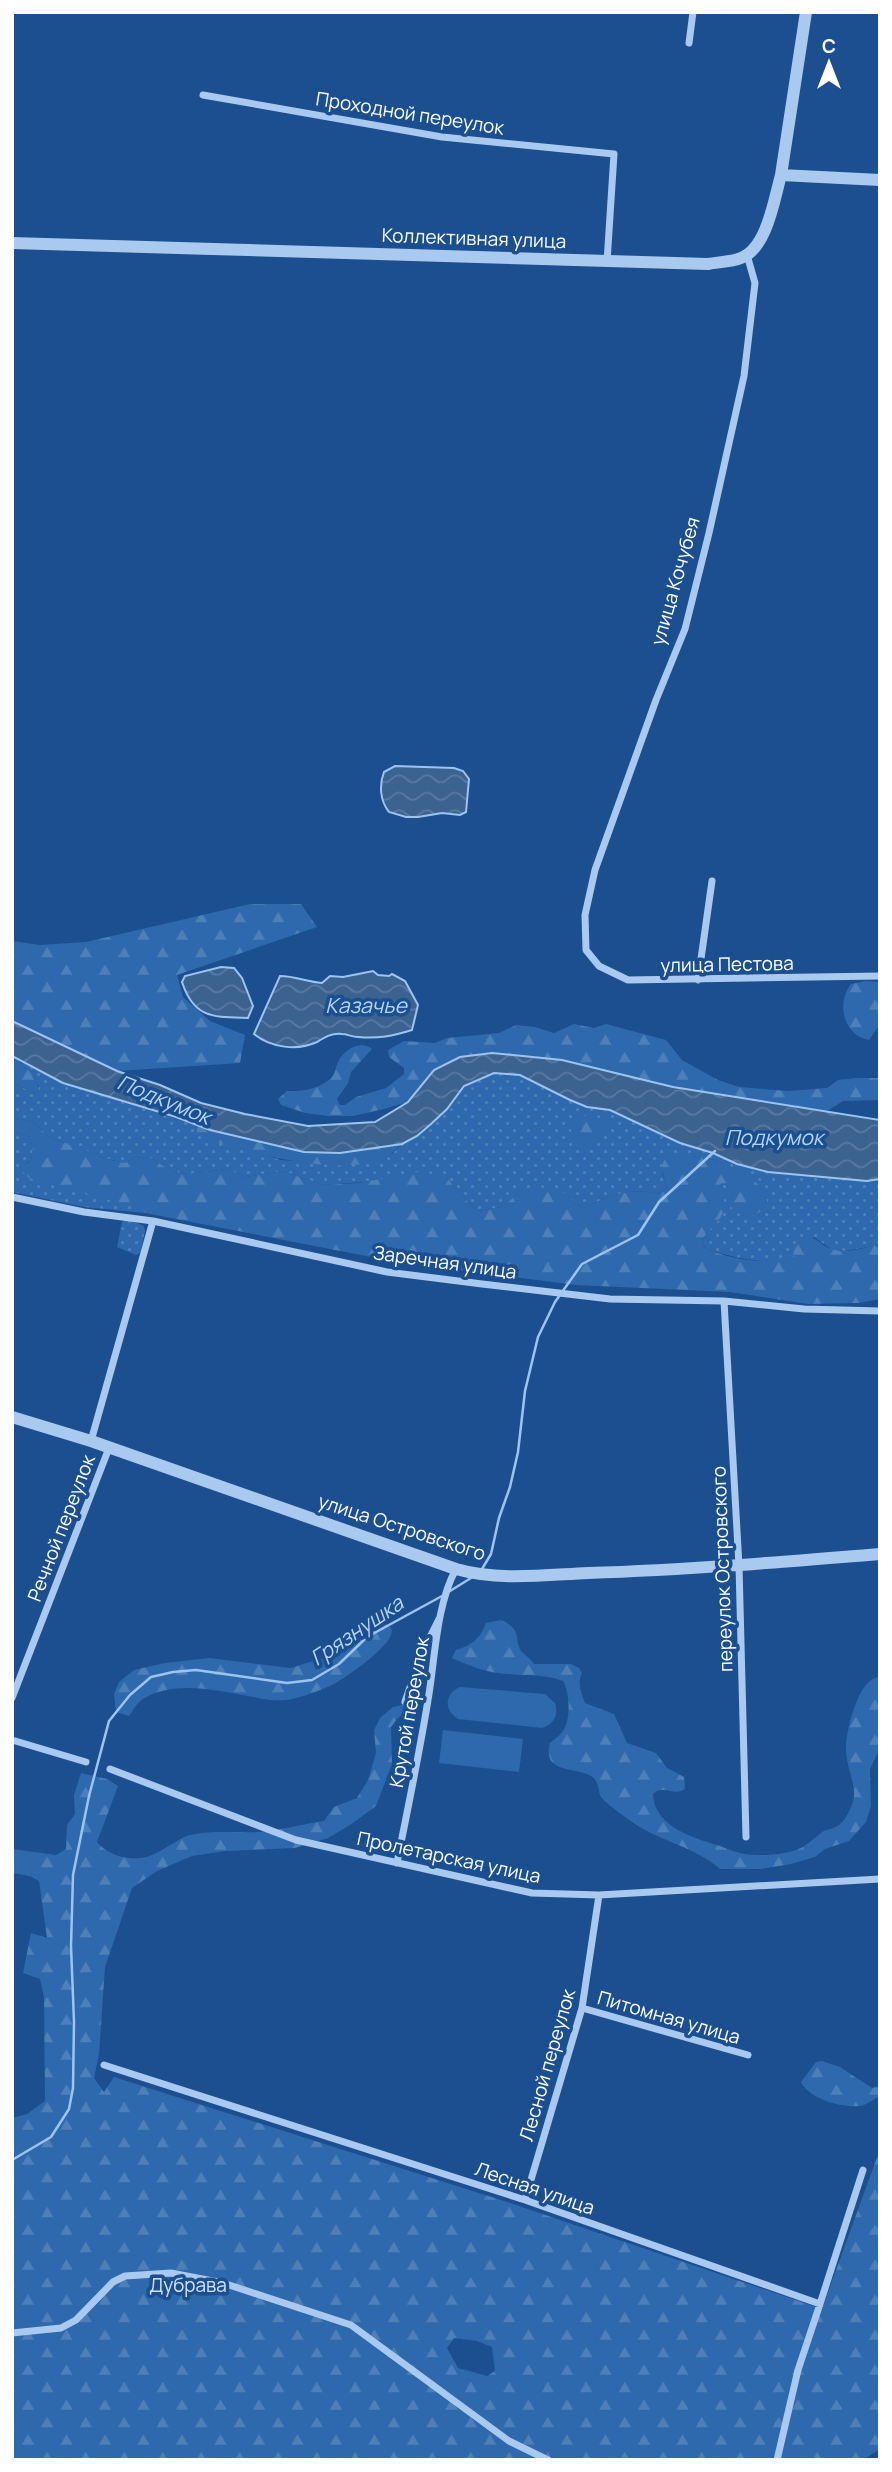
<svg xmlns="http://www.w3.org/2000/svg" width="892" height="2472" font-family="Manrope,sans-serif">
<defs>
<pattern id="grass-dots" width="8" height="8" patternUnits="userSpaceOnUse" patternTransform="scale(1.75)"><rect width="8" height="8" fill="#2e69ad"/><path d="M2 2h.1M6 6h.1" fill="none" stroke="#4d80b9" stroke-width="1.8" stroke-linecap="round"/></pattern>
<pattern id="forest-firs" width="22" height="20" patternUnits="userSpaceOnUse" patternTransform="scale(1.75)"><rect width="22" height="20" fill="#2e69ad"/><path d="M5 1l3.5 6h-7zM16 11l3.5 6h-7z" fill="#4d80b9"/></pattern>
<pattern id="water-waves" width="16" height="10" patternUnits="userSpaceOnUse" patternTransform="scale(1.75)"><rect width="16" height="10" fill="#3c6290"/><path d="M0 5q4-4 8 0t8 0" fill="none" stroke="#597aa1"/></pattern>
</defs>
<rect width="100%" height="100%" fill="#1b4f8f"/>
<!-- grass -->
<path fill="url(#grass-dots)" d="M21 1062 63 1083 196 1125 197 1133 281 1160 350 1165 393 1153 402 1144 417 1136 447 1109 464 1086 494 1073H504L520 1075 587 1107 610 1110 680 1143 713 1153 737 1164 768 1172 867 1181 880 1179V1245L845 1251 832 1250 814 1237C808 1243 802 1252 795 1257 779 1268 720 1256 704 1247L702 1241 712 1226 719 1184 726 1183 729 1190V1205L767 1202C760 1175 733 1169 710 1158L662 1173 667 1188 658 1194C633 1186 607 1196 584 1208L574 1204 567 1194 521 1192 501 1207 477 1211 458 1192 446 1176 323 1185 283 1171 246 1177 226 1169 190 1174 173 1172 151 1158 135 1157 125 1163 111 1160 49 1137 35 1123 17 1118 12 1120V1083L35 1093 39 1086Z
M12 1131 30 1137 33 1149 31 1160 26 1163 144 1209 145 1213 84 1207 12 1192Z
M127 1219 144 1226 145 1231 140 1253 136 1255 117 1247 122 1222Z"/>
<!-- forest -->
<path fill="url(#forest-firs)" fill-rule="evenodd" d="M250 904H301L317 927 177 975 183 997 210 1021 245 1035 240 1063 117 1071 12 1021V941L40 945 86 942Z
M866 981 880 982V1024L869 1040C843 1035 836 1003 851 984Z
M574 1024 594 1028 606 1024 666 1040 682 1060 718 1080 739 1087 788 1091 827 1088 838 1080 856 1078H880V1100L843 1101 827 1111 673 1087 562 1060 434 1070 408 1102 384 1109 353 1116H328L305 1113 281 1105 278 1099 287 1091C302 1091 316 1090 329 1080 336 1075 335 1067 339 1060 346 1049 360 1040 372 1049L351 1072 348 1083 337 1099 340 1105H345L356 1097 386 1088 404 1074V1068L389 1057 388 1050 404 1041 435 1043 447 1038 499 1033 516 1025 535 1027 554 1033Z
M12 1056C24 1064 38 1077 39 1091L35 1093 12 1083Z
M580 1115 610 1120 608 1132 590 1150 575 1149C569 1138 570 1129 575 1117Z
M17 1118 35 1123 49 1137 111 1160 125 1163 135 1157 151 1158 173 1172 190 1174 226 1169 246 1177 283 1171 323 1185 359 1183 417 1172 446 1176 458 1192 477 1211 501 1207 521 1192 551 1187 567 1194 574 1204 584 1208C607 1196 632 1186 658 1194L667 1188C663 1176 659 1165 668 1154 694 1150 755 1168 765 1195 770 1208 755 1220 742 1215 737 1214 733 1209 729 1205V1190L726 1183 720 1184C731 1216 719 1217 702 1240L704 1247C727 1260 769 1265 794 1258L793 1247 800 1237C822 1236 819 1247 835 1250 849 1253 866 1247 880 1245V1299L858 1303 808 1304 730 1292 576 1285 397 1262 145 1213 143 1209 30 1179 22 1171 23 1166 31 1160 33 1149 30 1137 12 1131V1120Z
M196 1125 210 1130 304 1152 340 1153 402 1144C395 1150 389 1157 380 1160 336 1176 247 1153 203 1138L197 1133Z
M501 1620C524 1630 513 1641 522 1652 526 1656 531 1659 534 1664H571L579 1668 582 1673C577 1683 581 1693 585 1703L614 1714 627 1743 656 1753 667 1768 684 1777 685 1789C674 1797 663 1784 653 1794 654 1827 694 1838 720 1846 728 1849 737 1853 745 1854 760 1856 779 1855 793 1851 806 1848 813 1838 824 1831 829 1829 835 1828 839 1825 846 1820 853 1805 854 1797 855 1782 846 1765 846 1749 846 1732 858 1677 880 1677V1748L870 1769 871 1806 866 1822 849 1841 825 1849 815 1857 791 1864 760 1869H720C695 1847 662 1842 635 1824 629 1820 604 1802 601 1797 597 1789 600 1780 589 1775 573 1767 542 1773 550 1743 554 1739 560 1736 563 1731 571 1719 570 1693 563 1681 545 1674 526 1676 507 1674 487 1673 470 1666 452 1658L456 1650C471 1646 481 1638 486 1623Z
M372 1622C429 1622 346 1678 332 1685 321 1690 308 1695 296 1698 282 1703 263 1699 248 1696 216 1690 173 1680 143 1699 137 1703 133 1710 129 1716L116 1712 114 1694 119 1682 134 1670 165 1663 209 1658 291 1668 329 1656 340 1642Z
M409 1704 410 1708 397 1719 391 1727 392 1764 376 1806 350 1825 328 1838 295 1848 226 1851 192 1856 157 1871 132 1888 105 1967 99 2054 94 2078 104 2092 114 2077 504 2201 822 2309 880 2149V2449L863 2460H12V2118L27 2114 45 2101 44 1997 40 1979 23 1973 31 1933 47 1938 39 1881 30 1876 12 1873V1849L56 1855 66 1849 67 1825 75 1814 74 1795 81 1773 107 1779 118 1786 97 1842C107 1854 124 1860 141 1858 159 1856 173 1840 190 1835 213 1830 237 1833 260 1832 281 1830 303 1824 324 1821L334 1807 357 1798 368 1780 376 1753 374 1730 380 1718 393 1707ZM454 2338 477 2341 492 2347 495 2371 487 2376 458 2368 447 2348Z
M822 2061 840 2067 872 2088 880 2086V2096C874 2099 866 2105 860 2106 842 2108 809 2099 801 2082L816 2062Z"/>
<!-- pitch -->
<path fill="#2e69ad" d="M460 1687 545 1694 555 1703C559 1715 554 1724 542 1728L458 1719C443 1710 445 1693 460 1687Z
M443 1730 523 1739 519 1772 439 1763Z"/>
<!-- water -->
<path fill="url(#water-waves)" stroke="#9cc4f0" stroke-width="2" d="M395 766 454 768 463 771 469 779 466 812 460 815 442 813 418 817H406L389 812C380 801 379 785 384 772Z
M221 967 234 968 242 978 253 1006 248 1018C214 1017 194 1019 182 982L185 976Z
M373 971 378 975 389 976 392 974 405 981 418 1005 412 1030C393 1036 378 1039 358 1037 352 1037 347 1034 342 1034 331 1033 325 1037 317 1042 297 1051 271 1048 254 1034L280 976C295 976 307 982 322 983L330 976 343 977Z
M12 1021 117 1071 160 1085 201 1103 245 1114 308 1126 375 1122 408 1102 434 1070 460 1057 492 1053 562 1060 673 1087 880 1120V1179L867 1181 768 1172 737 1164 713 1153 680 1143 610 1110 587 1107 570 1100 520 1075 494 1073 464 1086 447 1109 431 1124 417 1136 402 1144 340 1153 304 1152 210 1130 176 1117 63 1083 12 1056Z"/>
<g fill="none" stroke-linecap="round" stroke-linejoin="round">
<!-- stream -->
<path stroke="#9cc4f0" stroke-width="2.5" d="M482 1569 491 1554 499 1518 510 1487 518 1452 525 1391 538 1337 555 1302 582 1264 638 1235 659 1202 715 1151
M450 1591 471 1578
M12 2160 51 2137 69 2109 73 2088 74 2022 71 1946 73 1875 89 1796 109 1721 130 1695 151 1677 173 1672 196 1670 287 1683 312 1680 339 1664 367 1637 442 1596"/>
<!-- minor -->
<path stroke="#a9c9ee" stroke-width="7" d="M689 43 693 12
M203 95 442 137 614 154 607 262
M747 255 755 283 744 376 709 533 685 629 656 700 595 870 585 915 586 950 599 966 628 980 880 976
M698 980 712 881
M12 1197 84 1212 153 1221 387 1272 482 1284 610 1299 724 1301 804 1309 880 1311
M724 1301 739 1566 746 1837
M91 1441 153 1221
M12 1698 109 1448
M405 1702 421 1655 439 1619
M12 1740 86 1762
M110 1769 296 1840 532 1893 599 1895 880 1879
M397 1863C408 1807 420 1751 429 1694 435 1656 437 1603 456 1569
M582 2008 748 2055
M104 2065 525 2200 820 2304 863 2170
M525 2200 582 2008 599 1895
M12 2333 61 2328 76 2320 113 2282 125 2276 171 2273 223 2283 351 2325 509 2441 548 2460
M777 2460 798 2370 820 2304"/>
<!-- tertiary -->
<path stroke="#a9c9ee" stroke-width="12" d="M781 175 806 12
M12 243 708 264C718 262 731 262 741 258 767 248 774 200 781 175L880 180
M12 1417 91 1441 456 1569C498 1581 544 1575 588 1573 685 1570 783 1562 880 1554"/>
</g>
<g text-anchor="middle" stroke-width="7" stroke-linejoin="round" paint-order="stroke">
<!-- street labels -->
<g font-size="19" fill="#fff" stroke="#1b4f8f">
<text transform="translate(410 113) rotate(9)" y="7">Проходной переулок</text>
<text transform="translate(474 238) rotate(2)" y="7">Коллективная улица</text>
<text transform="translate(675 581) rotate(-74)" y="7">улица Кочубея</text>
<text transform="translate(727 964) rotate(-1)" y="7">улица Пестова</text>
<text transform="translate(445 1262) rotate(8)" y="7">Заречная улица</text>
<text transform="translate(402 1527) rotate(18)" y="7">улица Островского</text>
<text transform="translate(61 1528) rotate(-69)" y="7">Речной переулок</text>
<text transform="translate(722 1569) rotate(-92)" y="7">переулок Островского</text>
<text transform="translate(409 1712) rotate(-80)" y="7">Крутой переулок</text>
<text transform="translate(449 1857) rotate(12)" y="7">Пролетарская улица</text>
<text transform="translate(669 2017) rotate(16)" y="7">Питомная улица</text>
<text transform="translate(547 2065) rotate(-74)" y="7">Лесной переулок</text>
<text transform="translate(535 2188) rotate(19)" y="7">Лесная улица</text>
</g>
<!-- park labels -->
<g font-size="19" fill="#cfe3fa" stroke="#1b4f8f">
<text x="188" y="2292">Дубрава</text>
</g>
<!-- water labels -->
<g font-size="21" font-style="italic" fill="#b5d3f5" stroke="#1b4f8f">
<text x="366" y="1013">Казачье</text>
<text transform="translate(164 1100) rotate(22)" y="7">Подкумок</text>
<text x="774" y="1145">Подкумок</text>
<text transform="translate(357 1631) rotate(-34)" y="7">Грязнушка</text>
</g>
</g>
<!-- border -->
<rect width="892" height="2472" fill="none" stroke="#ffffff" stroke-width="28"/>
<!-- north arrow -->
<g transform="translate(829 63)" stroke="#1b4f8f" stroke-width="5" paint-order="stroke">
<path d="M0-5L12 26L0 18L-12 26Z" fill="#ffffff"/>
<text y="-10" font-size="19" font-weight="bold" text-anchor="middle" fill="#ffffff">С</text>
</g>
</svg>
